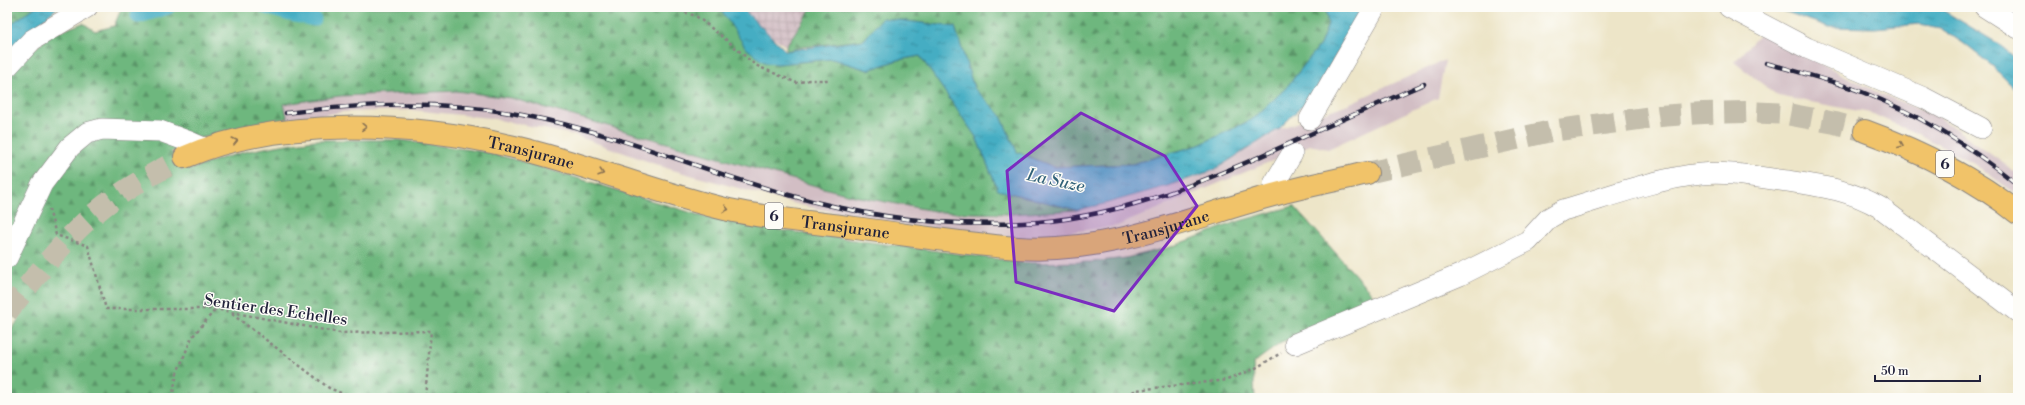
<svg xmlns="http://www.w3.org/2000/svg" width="2025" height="405" font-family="'Libre Bodoni',serif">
<defs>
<pattern id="industrial-grid" width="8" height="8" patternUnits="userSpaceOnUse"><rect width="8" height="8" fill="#d2bec4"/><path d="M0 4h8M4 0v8" fill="none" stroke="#b4a3a9"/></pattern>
<pattern id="forest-firs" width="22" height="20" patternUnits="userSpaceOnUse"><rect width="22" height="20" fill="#6eb77e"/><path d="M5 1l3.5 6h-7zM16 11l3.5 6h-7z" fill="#5a9468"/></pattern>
<pattern id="water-ripples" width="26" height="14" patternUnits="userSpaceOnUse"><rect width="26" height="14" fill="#44adc3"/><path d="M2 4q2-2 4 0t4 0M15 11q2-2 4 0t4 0" fill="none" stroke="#388ca0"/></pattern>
</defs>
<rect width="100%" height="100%" fill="#fdfcf7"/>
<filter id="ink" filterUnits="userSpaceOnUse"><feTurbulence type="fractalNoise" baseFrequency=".025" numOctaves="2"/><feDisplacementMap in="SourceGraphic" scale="8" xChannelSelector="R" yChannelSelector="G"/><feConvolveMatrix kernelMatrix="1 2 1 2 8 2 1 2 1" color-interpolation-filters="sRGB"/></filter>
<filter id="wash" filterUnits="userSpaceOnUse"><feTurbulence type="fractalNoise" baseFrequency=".012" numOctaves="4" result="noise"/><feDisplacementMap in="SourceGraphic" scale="16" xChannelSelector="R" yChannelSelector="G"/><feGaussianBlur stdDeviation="0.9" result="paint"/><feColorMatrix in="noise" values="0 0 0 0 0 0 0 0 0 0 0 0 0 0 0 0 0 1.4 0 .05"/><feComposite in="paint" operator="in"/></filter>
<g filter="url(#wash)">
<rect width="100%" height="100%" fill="#ede5c8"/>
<!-- industrial -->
<path fill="url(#industrial-grid)" d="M741 7H812L786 46 769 35Z"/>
<!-- railway -->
<path fill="#d2bec4" d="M1761 33 1879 93 1939 117 2018 174V195L1974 164 1920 135 1870 113 1778 96 1734 62Z
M1445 60 1438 98 1328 149 1310 145 1117 226 1016 239 894 224 800 205 669 169 574 135 489 118 413 110 342 112 288 121 284 104 340 96 456 91 511 98 816 186 940 212 1214 170 1279 129 1348 104Z"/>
<!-- forest -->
<path fill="url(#forest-firs)" stroke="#486c5c" d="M7 7H35L7 27Z
M122 7H719L778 64 832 59 868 70 898 60 920 56 976 137 998 190 1077 210 1011 214 940 212 854 196 816 186 511 98 456 91 340 96 284 104 288 121 200 138 95 123 7 240V78L30 53 51 35 83 23 95 31 114 26Z
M812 7H1325L1328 24 1320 45 1286 88 1253 119 1199 145 1132 164 1054 167 1017 152 1000 114 974 88 955 27 883 18 864 40 802 47 786 51V46Z
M92 138H161L184 149 189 170 219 159 248 151 287 144 315 140H400L485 152 524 162 709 218 772 229 1027 263 1092 262 1126 258 1171 247 1236 222 1294 206 1381 304 1284 341 1253 363 1255 398H7V334L19 320 7 312V273L23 234 60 167Z"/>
<!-- water -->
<path fill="url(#water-ripples)" stroke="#33687f" d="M35 7H58L7 52V27Z
M719 7H741L786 51 864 40 882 18 955 27 974 88 1000 114 1017 152 1054 167 1132 164 1199 145 1253 119 1286 88 1320 45 1328 24 1325 7H1361L1362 10 1313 95 1279 129 1214 170 1171 185 1104 204 1077 210 998 190 976 137 920 56 898 60 868 70 832 59 778 64 767 63 762 61 746 48Z
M1772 7H1931L1941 9 1997 43 2018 60V92L1991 65 1963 43 1940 28 1920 24 1875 28 1829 27Z"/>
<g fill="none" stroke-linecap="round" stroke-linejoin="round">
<!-- canal -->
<path stroke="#44adc3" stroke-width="15" d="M266 7 290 14 314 19
M138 16 168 7"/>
</g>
</g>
<g filter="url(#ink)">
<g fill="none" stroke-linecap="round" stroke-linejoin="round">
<!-- major-tunnel -->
<path stroke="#c4beac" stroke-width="22" stroke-dasharray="22 11" stroke-linecap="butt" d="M1367 173 1551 131 1660 116 1703 113 1749 112 1787 114 1835 123 1865 131
M7 312C34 279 60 244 92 216 120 191 152 174 185 157"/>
<defs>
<path id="minor" d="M1729 7 1807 48 1924 98 1981 128
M1985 7 2018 28
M7 67 32 40 87 7
M1310 119 1375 7
M1274 184 1292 154
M7 258 42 184 70 147 87 133 102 129 160 131 190 142 206 149
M1295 344 1460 275 1528 241 1549 218 1563 210C1608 197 1654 179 1701 174 1730 171 1760 178 1788 181 1822 186 1851 190 1881 208L2018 312"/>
<g id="major">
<path d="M1865 131C1920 151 1971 176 2018 213"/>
<path id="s1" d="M185 157C280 116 414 123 514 147 587 164 656 193 729 210 770 219 814 222 855 228 910 235 964 244 1018 248 1104 254 1185 220 1266 197 1299 187 1334 181 1367 173"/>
</g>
</defs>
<!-- minor casing -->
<use href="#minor" stroke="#888482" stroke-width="22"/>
<!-- major casing -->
<use href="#major" stroke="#888482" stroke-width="24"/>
<!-- path -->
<path stroke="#888482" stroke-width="2.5" stroke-dasharray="3 3" stroke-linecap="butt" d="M309 7H331
M675 7 677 10 696 16 729 42 755 65 797 83 809 80H828
M49 209 56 235 88 246 106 309H215L340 333 431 331 425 398
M232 314 329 388 353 398
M172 398 177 373 192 337 215 310
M1122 398 1136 390 1227 380 1254 369 1281 353"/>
<!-- minor -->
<use href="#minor" stroke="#fff" stroke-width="21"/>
<!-- major -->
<use href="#major" stroke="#f1c369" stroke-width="22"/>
<defs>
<path id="rail" d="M1766 63C1798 72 1831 80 1862 92 1919 114 1971 147 2018 185
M286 113C368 103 440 100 522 115 614 132 700 170 789 195 866 217 943 227 1023 223 1114 219 1196 185 1277 149 1326 127 1375 105 1424 84"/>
</defs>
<!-- rail casing -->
<use href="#rail" stroke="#22223b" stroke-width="4.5"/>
<!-- rail -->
<use href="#rail" stroke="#fdfcf7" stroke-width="3" stroke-dasharray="9" stroke-linecap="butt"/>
</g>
<!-- one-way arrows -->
<defs><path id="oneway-chevron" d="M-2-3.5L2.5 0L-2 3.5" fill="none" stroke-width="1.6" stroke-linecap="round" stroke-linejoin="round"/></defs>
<g stroke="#8a7252">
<use href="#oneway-chevron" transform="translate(364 127) rotate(2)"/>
<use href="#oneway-chevron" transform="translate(235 141) rotate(-14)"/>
<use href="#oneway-chevron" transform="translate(1901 145) rotate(22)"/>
<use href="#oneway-chevron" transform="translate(601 173) rotate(18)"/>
<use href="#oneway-chevron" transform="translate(726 209) rotate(14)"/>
</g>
</g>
<!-- marked area -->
<path fill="#7b2cbf" fill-opacity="0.2" stroke="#7b2cbf" stroke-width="3" stroke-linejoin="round" d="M1081 113 1165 156 1197 206 1114 311 1016 282 1007 171Z"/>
<g text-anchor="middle" stroke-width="3" stroke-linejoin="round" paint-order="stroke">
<!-- shield labels -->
<g fill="#fdfcf7" stroke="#646373" stroke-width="1">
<rect x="1936" y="151" width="18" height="26" rx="3"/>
<rect x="765" y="203" width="18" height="26" rx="3"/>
</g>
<g font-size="15" font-weight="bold" fill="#22223b">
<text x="1945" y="169">6</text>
<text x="774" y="221">6</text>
</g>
<!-- street labels -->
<g font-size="16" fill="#22223b" stroke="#fdfcf7">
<text dy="6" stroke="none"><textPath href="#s1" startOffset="352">Transjurane</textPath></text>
<text dy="6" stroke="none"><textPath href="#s1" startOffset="676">Transjurane</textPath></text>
<text dy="6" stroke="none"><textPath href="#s1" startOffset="1000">Transjurane</textPath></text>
<text transform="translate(276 309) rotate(8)" y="6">Sentier des Echelles</text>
</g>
<!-- water labels -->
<g font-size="17" font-style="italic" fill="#316178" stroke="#fdfcf7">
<text transform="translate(1056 180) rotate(12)" y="6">La Suze</text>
</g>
</g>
<!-- margin -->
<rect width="2025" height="405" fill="none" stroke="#fdfcf7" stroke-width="24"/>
<!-- scale -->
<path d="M1875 375v6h105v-6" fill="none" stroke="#22223b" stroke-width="2"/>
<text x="1881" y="375" font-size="12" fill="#22223b" stroke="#fdfcf7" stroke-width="3" paint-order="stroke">50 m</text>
</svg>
